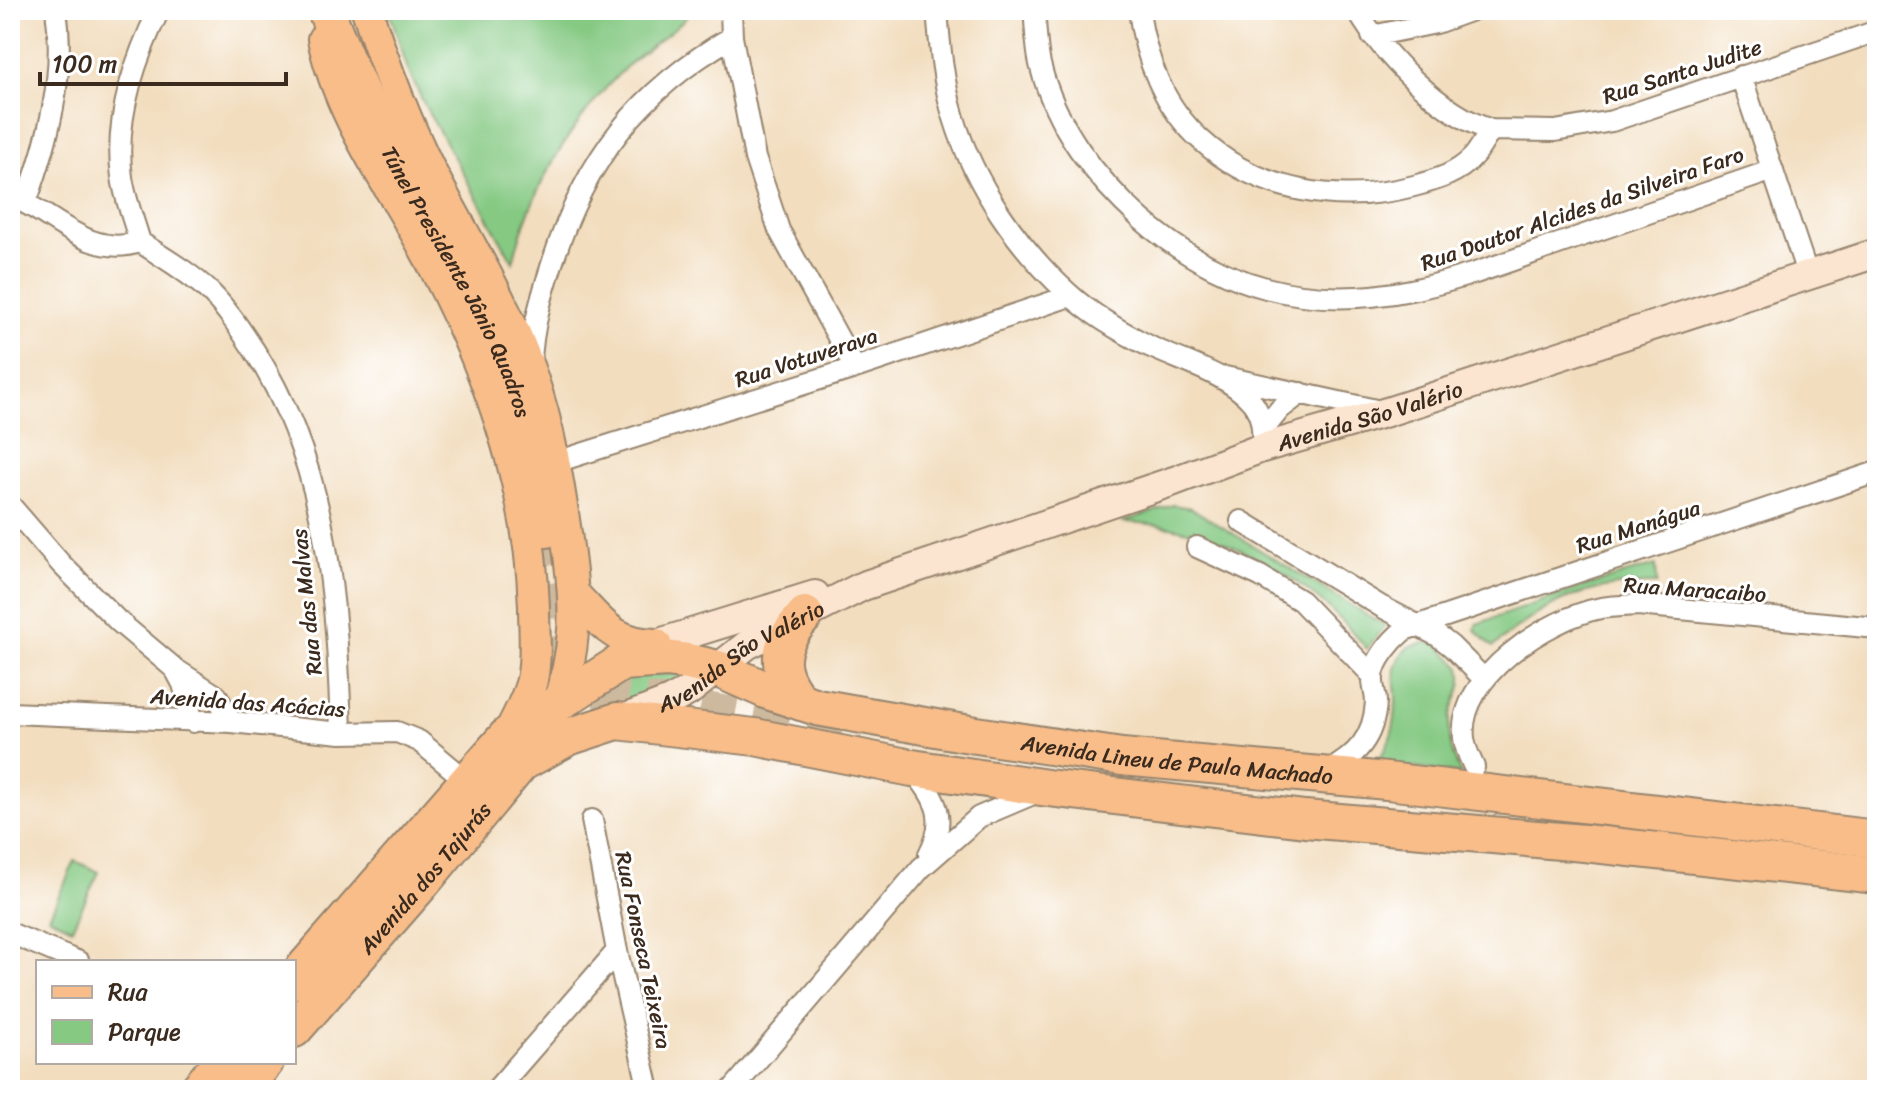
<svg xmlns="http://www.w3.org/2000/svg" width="1887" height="1100" font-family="Sriracha,sans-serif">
<rect width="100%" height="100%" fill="#fff"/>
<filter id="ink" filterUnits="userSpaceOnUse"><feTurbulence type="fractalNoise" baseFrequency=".0125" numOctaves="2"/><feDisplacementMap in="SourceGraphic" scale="16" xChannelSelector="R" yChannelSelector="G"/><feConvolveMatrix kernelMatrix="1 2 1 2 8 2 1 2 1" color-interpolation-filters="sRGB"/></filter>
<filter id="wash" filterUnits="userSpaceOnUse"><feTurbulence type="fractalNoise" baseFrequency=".006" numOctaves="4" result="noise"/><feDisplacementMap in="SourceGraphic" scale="32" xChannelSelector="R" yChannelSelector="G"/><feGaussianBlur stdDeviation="1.8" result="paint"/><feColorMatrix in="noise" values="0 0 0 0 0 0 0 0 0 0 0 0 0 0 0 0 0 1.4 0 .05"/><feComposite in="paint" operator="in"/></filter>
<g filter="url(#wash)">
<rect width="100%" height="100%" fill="#f2ddbe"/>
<!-- green -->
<path fill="#85c983" stroke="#607a50" stroke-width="2" d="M389 10H693C681 27 644 49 627 66 572 120 531 187 513 262L426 108 408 70Z
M1173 505 1191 508 1385 626 1367 649C1308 575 1218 524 1122 522Z
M1656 565 1657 584C1586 583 1546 602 1493 647L1475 630 1477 624 1579 588Z
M1427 642 1438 644 1461 668C1465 686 1457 695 1452 711 1446 733 1451 754 1461 774L1376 763C1391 743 1396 725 1396 701 1396 677 1388 668 1408 647Z
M703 673 660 697 609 706 604 698 602 686 620 675Z
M75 861 99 872 72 928 49 917Z"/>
</g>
<g filter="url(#ink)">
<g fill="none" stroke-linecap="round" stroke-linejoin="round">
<!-- highway-tunnel -->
<path stroke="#cdb99e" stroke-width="36" stroke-dasharray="36 18" stroke-linecap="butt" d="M546 529C555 584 564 643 547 698
M541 719 584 706 624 700 663 702 861 739"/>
<defs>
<path id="street" d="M731 10 732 37 755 158 779 230 855 368
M937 10C940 47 943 83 954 118 974 184 1018 248 1069 294 1093 316 1123 333 1151 347 1183 362 1228 374 1252 402 1263 416 1263 431 1262 448
M1034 10C1036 28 1036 47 1040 64 1055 125 1095 178 1141 219 1220 288 1308 311 1411 290 1462 280 1512 260 1561 243 1632 219 1702 194 1773 170
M1139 10C1145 59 1164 107 1201 140 1259 193 1340 205 1414 186 1436 180 1458 174 1474 156 1480 149 1485 139 1491 130L1555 131 1612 121 1877 31
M1357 10C1383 55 1440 114 1491 130
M1372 36 1436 23 1472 10
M1741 76 1808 276
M10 196C55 213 87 259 140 242 164 258 189 272 210 292 227 309 240 329 254 350 328 465 337 600 341 733
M26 202C48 142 66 74 56 10
M140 242C134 221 125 199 122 177 114 121 135 59 159 10
M531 363C532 328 542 295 553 261 586 159 638 91 732 37
M1225 377 1385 412
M1263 430 1280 409 1301 393
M556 462 855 368 1070 296
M10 505 61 564 118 621 175 669 217 696 231 722
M1241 521 1382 607 1438 636 1451 646 1484 679
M1197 547 1260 576 1301 601 1373 676
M175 669 183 684 193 722
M10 713 231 722 341 733 397 732 419 741 467 781
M1474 767C1470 758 1465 749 1464 738 1457 677 1548 618 1601 608 1613 606 1625 606 1638 605L1877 628
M912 768C935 799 949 816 929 854
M1327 772C1356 756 1374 738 1376 702 1376 694 1372 685 1373 677 1374 660 1392 640 1404 630L1877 472
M592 820 617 951 649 1090
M10 933 79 962
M496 1090 617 951
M732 1090 921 868 979 817 1040 791"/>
<g id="secondary">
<path d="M635 655 656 644 815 595"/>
<path id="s1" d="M618 721 670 701 689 691 747 645 863 586 1174 481 1262 448 1387 412 1877 253"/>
</g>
<path id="primary" d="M367 10C384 63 404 117 429 168 464 236 506 302 531 374 550 428 559 483 567 540 576 603 579 651 554 712
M323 39C339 115 386 179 423 246 483 357 530 479 534 607 534 631 537 656 532 680 527 700 517 717 508 735
M574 594C602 623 613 643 656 644"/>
<g id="highway">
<path id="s2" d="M326 10C347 67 374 123 403 176 439 240 479 301 508 369 529 419 537 476 546 529"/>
<path d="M801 702C773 669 777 645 805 615"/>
<path id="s3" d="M294 980 508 735 622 662 667 659 688 662 718 669 768 691 817 707 970 734 1122 757 1387 781 1877 839"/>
<path id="s4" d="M294 1029 420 885 521 763 568 737 617 721 755 737 912 768 1048 788 1305 819 1584 843 1877 875"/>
<path d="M198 1090 222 1062"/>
<path d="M241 1090 265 1062"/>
</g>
</defs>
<!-- street casing -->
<use href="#street" stroke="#96846e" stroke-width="24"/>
<!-- secondary casing -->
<use href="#secondary" stroke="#96846e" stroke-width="32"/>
<!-- primary casing -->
<use href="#primary" stroke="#96846e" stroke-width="34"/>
<!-- highway casing -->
<use href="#highway" stroke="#96846e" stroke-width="40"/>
<!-- street -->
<use href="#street" stroke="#fff" stroke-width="20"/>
<!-- secondary -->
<use href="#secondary" stroke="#fce5d0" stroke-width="28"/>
<!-- primary -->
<use href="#primary" stroke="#f8bd89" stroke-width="30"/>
<!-- highway -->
<use href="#highway" stroke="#f8bd89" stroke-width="36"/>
</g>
</g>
<g text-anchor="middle" stroke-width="6" stroke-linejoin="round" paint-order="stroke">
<!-- street labels -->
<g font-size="22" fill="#3b2a1e" stroke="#fff">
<text transform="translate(1682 71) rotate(-18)" y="8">Rua Santa Judite</text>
<text transform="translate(1582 208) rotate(-19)" y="8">Rua Doutor Alcides da Silveira Faro</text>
<text dy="8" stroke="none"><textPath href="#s2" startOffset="302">Túnel Presidente Jânio Quadros</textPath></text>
<text transform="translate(806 357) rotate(-18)" y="8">Rua Votuverava</text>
<text dy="8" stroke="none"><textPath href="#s1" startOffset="816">Avenida São Valério</textPath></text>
<text transform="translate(1638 526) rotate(-18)" y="8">Rua Manágua</text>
<text transform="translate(1695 589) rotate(4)" y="8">Rua Maracaibo</text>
<text transform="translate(306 602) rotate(-96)" y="8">Rua das Malvas</text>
<text dy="8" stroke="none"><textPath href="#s1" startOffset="140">Avenida São Valério</textPath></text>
<text transform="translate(248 702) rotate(4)" y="8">Avenida das Acácias</text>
<text dy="8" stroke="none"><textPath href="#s3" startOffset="1028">Avenida Lineu de Paula Machado</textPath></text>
<text dy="8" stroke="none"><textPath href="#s4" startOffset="200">Avenida dos Tajurás</textPath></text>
<text transform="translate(644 950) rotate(78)" y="8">Rua Fonseca Teixeira</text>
</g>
</g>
<!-- margin -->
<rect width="1887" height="1100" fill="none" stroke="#fff" stroke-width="40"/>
<!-- legend -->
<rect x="36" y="960" width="260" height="104" fill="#ffffff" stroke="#b1aaa5" stroke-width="2"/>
<rect x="52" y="986" width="40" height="12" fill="#f8bd89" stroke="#b1aaa5" stroke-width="2"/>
<text x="108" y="1000" font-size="24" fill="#3b2a1e">Rua</text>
<rect x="52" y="1020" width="40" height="24" fill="#85c983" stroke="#b1aaa5" stroke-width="2"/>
<text x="108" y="1040" font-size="24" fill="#3b2a1e">Parque</text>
<!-- scale -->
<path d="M40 72v12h246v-12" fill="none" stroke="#3b2a1e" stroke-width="4"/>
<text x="52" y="72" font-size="24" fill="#3b2a1e" stroke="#ffffff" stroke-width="6" paint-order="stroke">100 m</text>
</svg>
